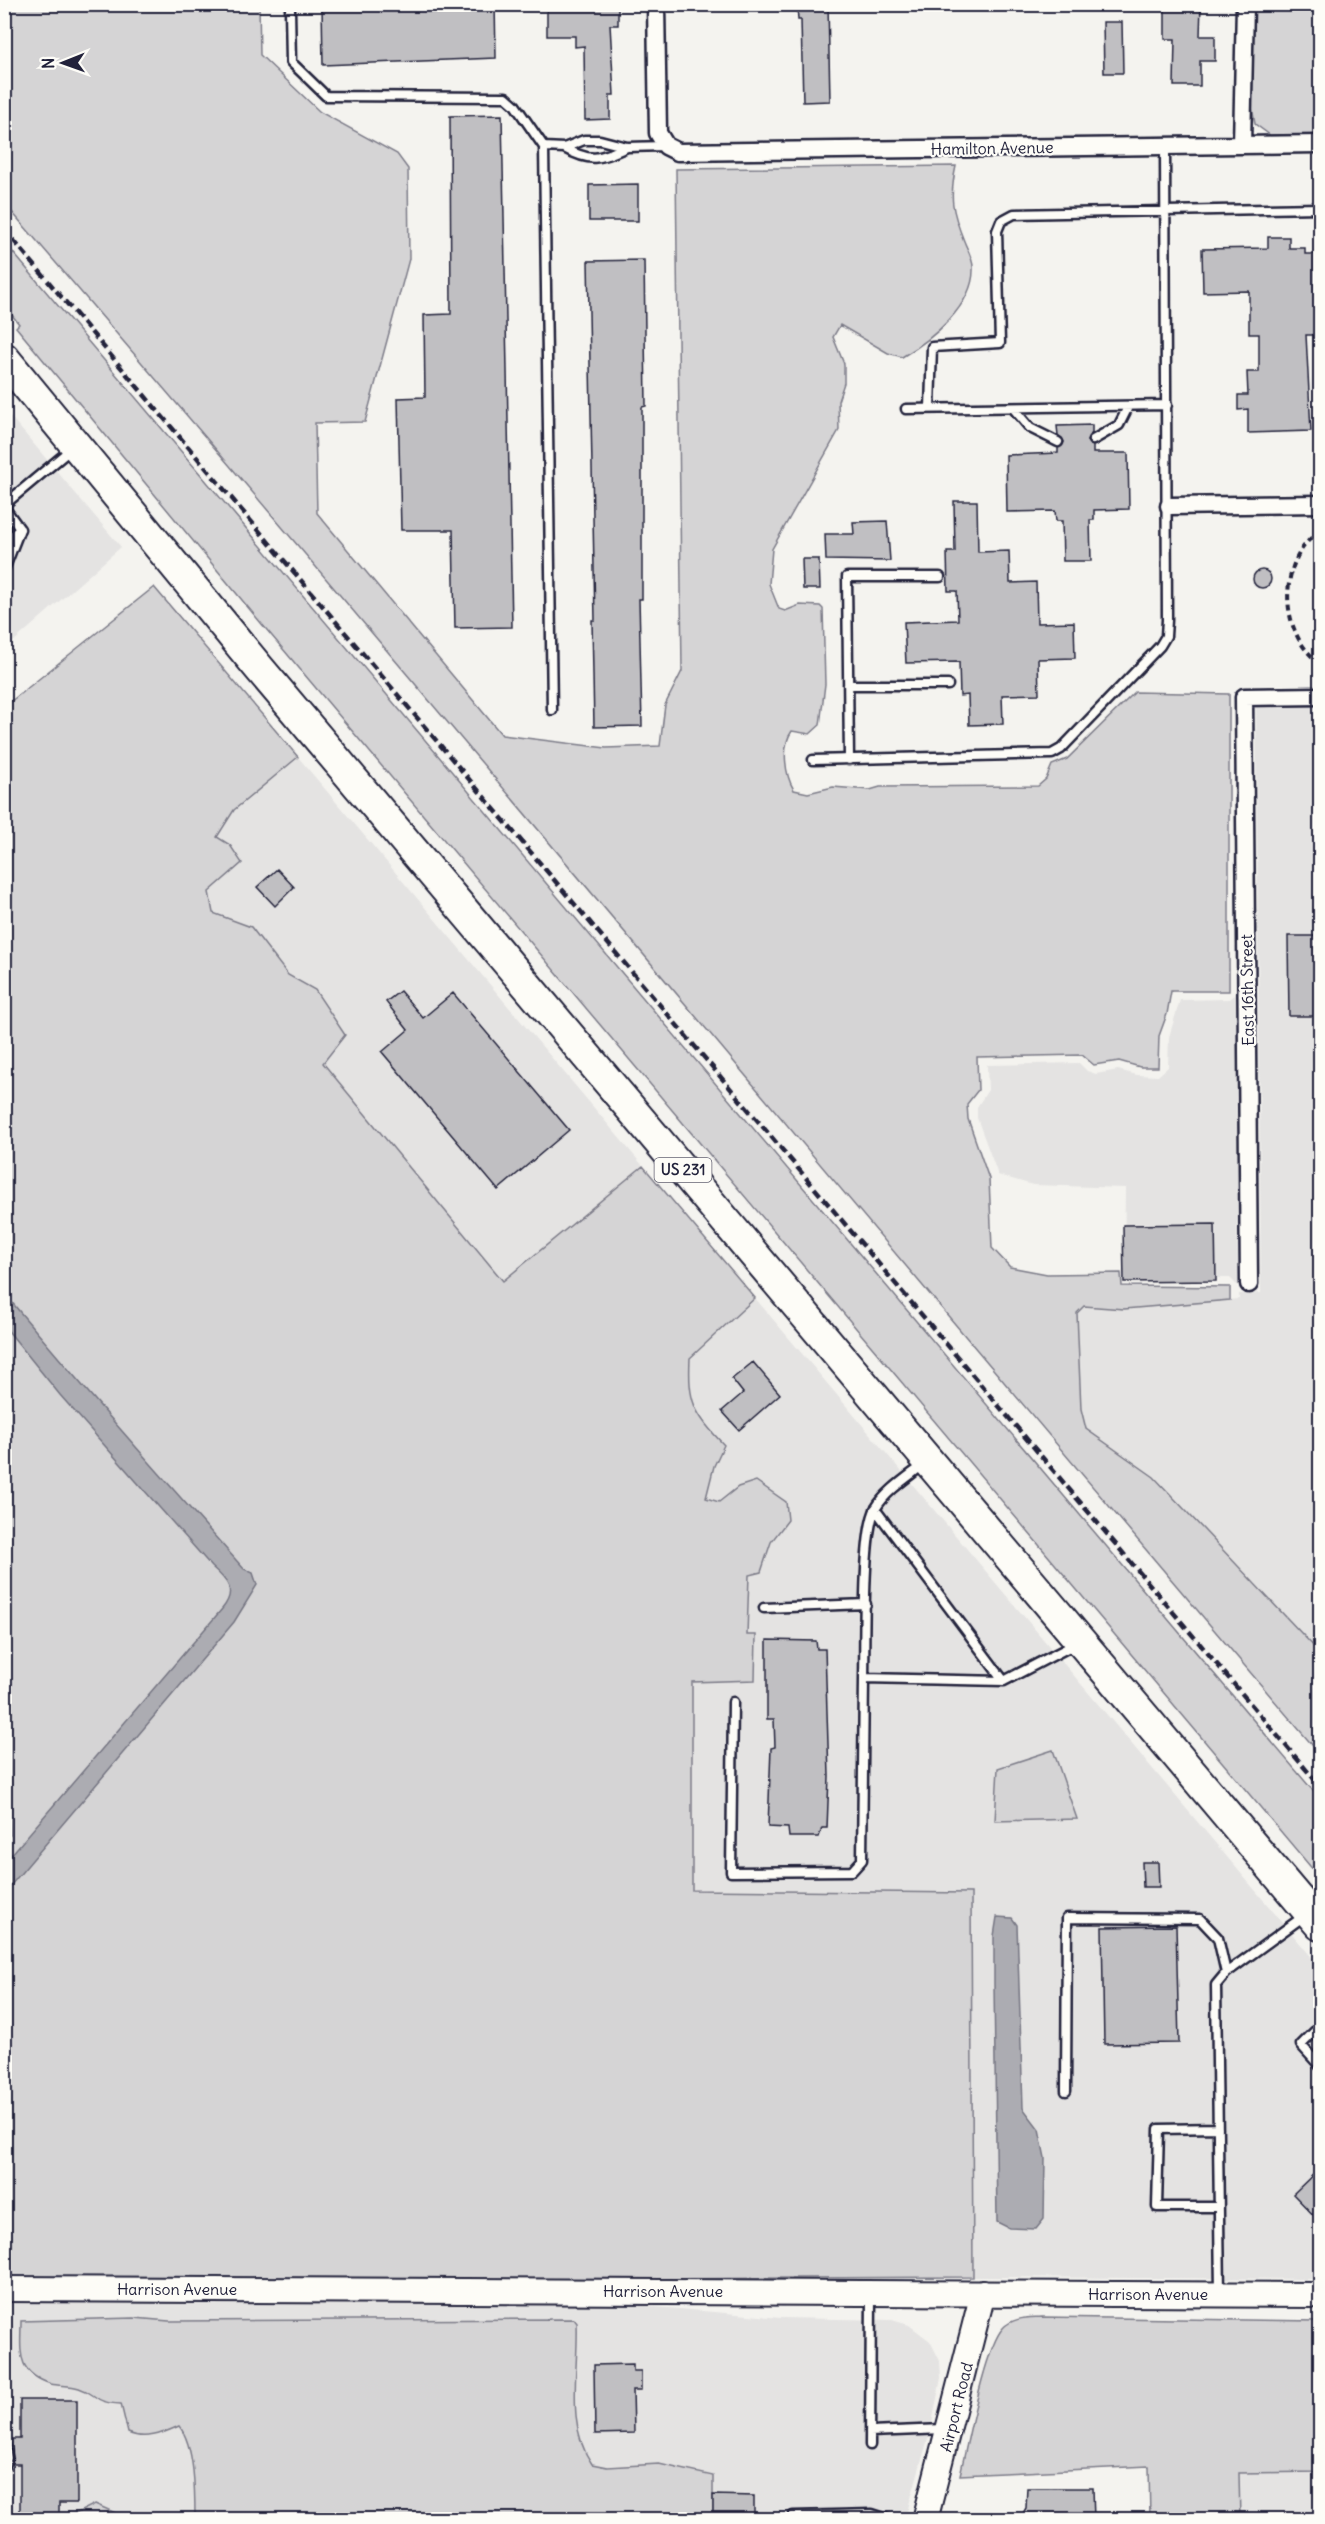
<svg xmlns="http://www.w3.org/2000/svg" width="1325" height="2524" font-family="Delius,sans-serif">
<rect width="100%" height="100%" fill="#f4f3ef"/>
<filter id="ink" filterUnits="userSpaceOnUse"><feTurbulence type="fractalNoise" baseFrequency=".0167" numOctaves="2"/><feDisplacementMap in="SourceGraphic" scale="12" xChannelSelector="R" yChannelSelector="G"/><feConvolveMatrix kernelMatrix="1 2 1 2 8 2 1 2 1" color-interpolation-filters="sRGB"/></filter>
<g filter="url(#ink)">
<!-- built -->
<path fill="#e4e3e2" d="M4 409 121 547 5 649H4Z
M1320 705V1653L1154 1477 1086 1429 1081 1409 1076 1313 1084 1306 1125 1309 1239 1299V1294L1261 1293 1256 707Z
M298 757 643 1166 489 1294 143 888Z
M1236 993 1238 1286 1230 1278H1131L1124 1268 1125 1188 1033 1185 998 1175 977 1118V1107L988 1090 987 1065 1079 1063 1087 1071 1096 1074 1118 1070 1137 1075 1158 1076 1168 1067 1169 1037 1180 1000 1229 999Z
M755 1298 1320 1967V2279L973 2277 971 1894 692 1890V1681L685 1362Z
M4 2300 611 2303 781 2318 892 2320 909 2325 930 2341 940 2361 941 2378 931 2428 905 2519H12V2493H4L5 2477 12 2461 11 2442 5 2429V2416H12V2376L5 2375Z
M1320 2472V2519H1240L1239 2473Z"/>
<!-- green -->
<path fill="#d5d4d5" stroke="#7c7b88" stroke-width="1.5" d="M4 5H259L260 55 320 112 397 154 408 169 409 259 365 422 315 423 317 513 502 735 606 748 660 746 665 705 682 671 676 169 956 166C949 198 952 211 964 241 967 249 973 259 973 267 975 305 931 340 902 357L888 353 840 325 833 337 844 364V383L838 401 839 430 772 549 769 584 779 609 785 611 800 605 820 606 823 609 825 684 820 725 810 734 792 731C781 746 785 775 794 790L808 793 833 787 870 790 880 787 1038 786 1046 779 1052 765 1067 759 1135 692 1229 694V991H1171L1167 1014 1159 1036 1158 1067H1140L1119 1061 1094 1065 1082 1055 977 1057 978 1090 967 1104 968 1119 989 1179 992 1248 1010 1267 1047 1274 1121 1273 1122 1286 1230 1287V1300L1124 1309 1084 1306 1077 1313 1081 1409 1086 1429 1154 1477 1320 1653V1754C879 1239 448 716 5 204Z
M1253 5H1320V135H1270L1255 124 1251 102Z
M5 243 1320 1799V1878L261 623 16 327 19 324 5 306Z
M154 587 298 757 234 810 217 837 230 845 242 863 209 892 213 913 251 927 288 975 315 990 345 1035 323 1063 503 1281 643 1166 755 1298 690 1358C688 1402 693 1412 724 1445L714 1466 706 1498 719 1502 738 1487 756 1481 786 1502 788 1520 771 1542 761 1572 749 1575 747 1635H756L755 1680 692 1682V1890L971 1893 973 2277 476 2280 5 2277 4 1841 10 1835 5 1596V706Z
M1053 1750 1077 1819 995 1821 998 1768Z
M1042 2317 1318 2321 1320 2472 1239 2473 1240 2520 1150 2519 1149 2466 960 2475C967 2446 985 2347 1003 2328 1013 2317 1028 2318 1042 2317Z
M134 2318 169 2321 574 2319 577 2323C579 2369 565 2425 592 2464L607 2467 659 2464 713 2476V2519H195C195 2494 195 2445 179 2426 163 2433 146 2441 128 2433L121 2404C93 2403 98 2394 79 2388 70 2385 60 2386 51 2384 15 2372 21 2352 21 2321Z
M95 2504 129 2519H65Z"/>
<!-- water -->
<path fill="#acacb2" stroke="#757582" stroke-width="1.5" d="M5 1294C82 1387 163 1478 244 1569L253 1573 257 1585 234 1622 5 1892V1862L222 1609C237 1591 228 1581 212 1567L60 1395 5 1327Z
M997 1917 1012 1918 1017 1925 1023 2108 1039 2129 1045 2158 1044 2219 1036 2229 1009 2228 997 2222 994 1983V1936Z"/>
<!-- building -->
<path fill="#c0bfc2" stroke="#22223b" stroke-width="1.5" d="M322 4H495L496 58 323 65Z
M547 4H618V25H610L614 95H610V119L585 120 584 46 575 47V36H547Z
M797 4H828L830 101 803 102 801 20H798Z
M1175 4H1201L1200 36H1215V61H1200V86H1174L1175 39H1165V8H1175Z
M1103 22H1122L1123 73H1104Z
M502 115 512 627 455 628 453 530H401L398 398 425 397 424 315 451 314 450 116Z
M638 184V221H589V185Z
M1268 237H1289V248H1305V254H1320V335H1306L1311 431 1248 433V409L1238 410V395H1248L1247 372H1259V334H1249V291L1203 292 1202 249 1268 248Z
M644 260 646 406 642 407V599H639L642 726 594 727 592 620H595L588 261Z
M1092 425V433L1087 441 1093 446V453H1128L1129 509 1094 510V520H1090L1091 561H1063L1062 521H1056L1055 511 1007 512 1006 455 1058 453V448L1064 442 1058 435 1057 426Z
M954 501H977L978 552 1009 551 1010 583 1036 582 1037 623 1074 622 1075 658 1038 659 1039 694 1002 695 1003 724 969 725 968 695 960 696 959 662 906 663 904 622 958 620 957 591H948L947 552H955Z
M887 521 890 561 826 560 825 534H854L853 522Z
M802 559H819L820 589H803Z
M1253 579a9 9 0 1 1 18 0a9 9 0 1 1-18 0Z
M277 869 294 887 275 906 257 887Z
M1288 936H1320V1016H1289Z
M400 991 423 1018 453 993 569 1130 498 1190 382 1052 408 1030 386 1002Z
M1215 1224 1216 1281 1124 1282 1123 1225Z
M753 1362 780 1394 739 1430 722 1411 743 1393 732 1379Z
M767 1640 816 1641 817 1649H825L829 1776 827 1828H822L819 1837H789L788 1828 768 1827 771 1748 775 1747 774 1719H767Z
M1142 1862H1158L1159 1887H1143Z
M1176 1926 1179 2043 1104 2044 1102 1927Z
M1320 2168V2222L1293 2194Z
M633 2364V2371H641V2390H633L634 2433 595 2434 594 2365Z
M20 2400H77V2503H59V2520H20V2464H11L13 2457 10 2439H20Z
M1027 2488H1093L1094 2520H1019L1026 2508Z
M713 2495 754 2496V2520H713Z"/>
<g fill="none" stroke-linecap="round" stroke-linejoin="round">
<defs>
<path id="lane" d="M290 9 291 62 326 96 506 97 515 105 544 147
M564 148C592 163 599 159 627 147
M930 408 932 347 1000 343 997 231 1001 221 1014 214 1320 208
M1013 408 1030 428 1058 442
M906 409 1167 405
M1093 440 1119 425 1128 407
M4 505 71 449
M4 507 20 529
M4 542 20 529
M4 570 20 529
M848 685H948
M552 710 544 147 564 148 584 140H600L627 147 666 146
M813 760 1052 754 1061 749 1160 646 1166 636 1167 620 1165 146
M849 760 847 577H940
M923 1465C908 1477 886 1491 876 1508 862 1531 865 1645 864 1678L1004 1681 1077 1643
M875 1509 1004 1681
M764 1608 866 1604
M733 1702 731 1872 852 1871 862 1860 864 1678
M1320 2026 1301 2045 1320 2066
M1066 2091 1067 1918 1200 1919 1218 1938 1226 1973 1304 1916
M1218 2128 1159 2129 1157 2207H1219
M1220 2293 1216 1985 1226 1973
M870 2432 944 2429
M4 2441 7 2458 4 2466
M870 2445 871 2295
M793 2520V2516L872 2514 891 2520"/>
<path id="street" d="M656 4 658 133 666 146 678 152 1320 144
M1242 145 1245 4
M1169 506 1320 504
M1249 1284 1244 697 1320 696"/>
<path id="secondary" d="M4 2289 1320 2295
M925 2520 983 2293"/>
<path id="highway" d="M4 358 259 668 1320 1925"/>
</defs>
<!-- lane casing -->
<use href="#lane" stroke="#22223b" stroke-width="13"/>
<!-- street casing -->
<use href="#street" stroke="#22223b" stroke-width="21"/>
<!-- secondary casing -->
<use href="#secondary" stroke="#22223b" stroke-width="28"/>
<!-- highway casing -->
<use href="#highway" stroke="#22223b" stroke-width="34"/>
<!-- path -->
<path stroke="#22223b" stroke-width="4" stroke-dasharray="6 4.5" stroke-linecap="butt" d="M1320 531C1277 559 1278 634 1320 663"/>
<!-- lane -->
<use href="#lane" stroke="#fdfcf7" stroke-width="8"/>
<!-- street -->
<use href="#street" stroke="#fdfcf7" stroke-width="16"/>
<!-- secondary -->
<use href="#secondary" stroke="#fdfcf7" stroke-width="24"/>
<!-- highway -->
<use href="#highway" stroke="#fdfcf7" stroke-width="30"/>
<!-- rail -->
<path stroke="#22223b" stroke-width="4.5" stroke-dasharray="9 4.5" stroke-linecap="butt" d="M4 229 1320 1786"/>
</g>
</g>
<g text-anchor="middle" stroke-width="4.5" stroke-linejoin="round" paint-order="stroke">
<!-- shield labels -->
<rect fill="#fdfcf7" stroke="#646373" stroke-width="1.5" x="654.5" y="1158" width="57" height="24" rx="4.5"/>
<g font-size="15" font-weight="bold" fill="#22223b">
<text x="683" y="1175">US 231</text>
</g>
<!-- street labels -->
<g font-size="16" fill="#22223b" stroke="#fdfcf7">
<text transform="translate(992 148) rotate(-1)" y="6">Hamilton Avenue</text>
<text transform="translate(1247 990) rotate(-91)" y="6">East 16th Street</text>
<text x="177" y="2295">Harrison Avenue</text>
<text x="663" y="2297">Harrison Avenue</text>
<text x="1148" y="2300">Harrison Avenue</text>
<text transform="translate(956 2407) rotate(-76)" y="6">Airport Road</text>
</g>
</g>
<!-- margin -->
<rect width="1325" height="2524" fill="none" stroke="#fdfcf7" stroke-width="24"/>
<rect x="12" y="12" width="1301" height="2500" fill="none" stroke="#22223b" stroke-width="2" filter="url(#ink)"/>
<!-- north arrow -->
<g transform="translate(63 63) rotate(269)" stroke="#fdfcf7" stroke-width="4.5" paint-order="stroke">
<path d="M0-4.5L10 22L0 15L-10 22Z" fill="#22223b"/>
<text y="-9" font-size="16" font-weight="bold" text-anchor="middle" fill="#22223b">N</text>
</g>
</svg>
